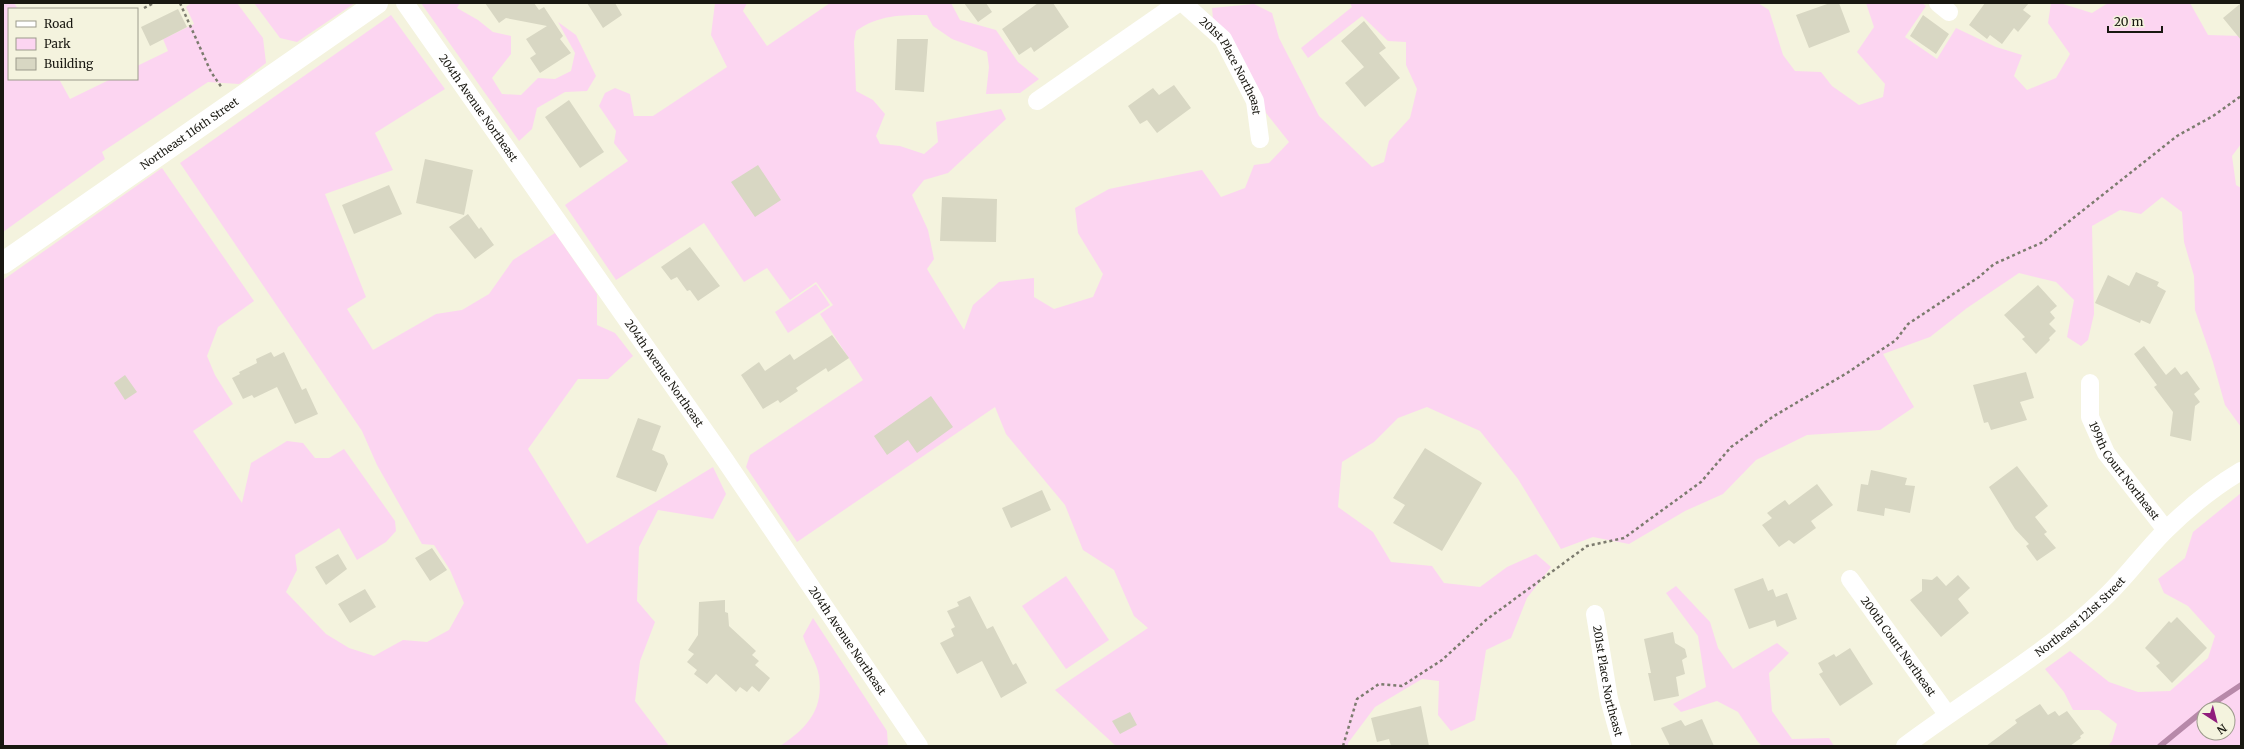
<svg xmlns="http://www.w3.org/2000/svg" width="2244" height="749" font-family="Merriweather,serif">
<rect width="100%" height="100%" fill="#f4f3de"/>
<!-- green -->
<path fill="#fcd5f1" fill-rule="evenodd" d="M3 3H14L18 9H9V79H59L70 99 111 79H137V66L168 51 163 39 194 24 186 7 191 3H237L263 38 266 63 239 84 208 82 102 152 105 159 3 232Z
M254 3H355L297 42 280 38Z
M421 3H460L457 8 478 20 493 32 511 36V54L492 78 502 94 521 95 538 78 555 79 571 71 575 53 558 22 576 35 596 76 587 91 565 92 537 108 532 129 519 141Z
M715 3H747L743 11 767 46 830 3H951L960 20 996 30 1018 62 1039 79 1020 93 986 94 989 67 987 52 952 39 933 26 927 15C901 15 878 15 856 31L854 42 856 91 873 100 885 114 876 136 880 144 900 146 924 154 938 142 936 122 1001 109 1006 119 948 173 924 180 912 195 928 230 934 259 927 269 964 330 973 305 999 282 1034 278V297L1054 309 1093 297 1103 274 1078 233 1075 208 1109 189 1202 170 1221 197 1245 188 1254 165 1269 163 1289 142 1266 113 1261 93 1213 19 1212 8 1254 4 1272 13 1279 38 1319 116 1372 167 1384 162 1389 141 1410 118 1417 89 1406 65V42L1388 41 1362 16 1308 58 1301 48 1352 7 1350 3H1758L1769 10 1783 55 1795 71 1821 72 1832 86 1859 105 1883 97 1885 84 1857 52 1874 27 1866 3H1922L1926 6 1905 37 1937 59 1956 28 1996 47 2022 55 2014 76 2027 90 2056 78 2070 54 2048 23 2051 3H2060L2092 13 2108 3H2190L2208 35 2241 36V144L2232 156 2236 185 2241 188V427L2225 405 2213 362 2195 310 2194 276 2184 242 2182 212 2162 197 2141 214 2120 210 2092 226 2094 314 2088 340 2081 346 2067 337 2074 300 2056 282 2019 273 1967 308 1930 337 1883 354 1914 407 1880 430 1807 435 1756 460 1723 494 1685 511 1629 544 1593 537 1561 549 1518 479 1480 431 1427 407 1398 418 1374 442 1342 462 1338 507 1373 532 1391 562 1432 566 1444 583 1480 587 1507 567 1536 554 1551 567 1527 598 1511 638 1486 650 1475 720 1451 731 1438 715 1439 681 1422 679 1375 707 1348 743V746H1116L1055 690 1148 628 1134 616 1114 570 1083 550 1065 505 1006 434 995 407 797 542 746 467 750 455 863 380 820 314 833 305 816 282 790 300 767 268 744 282 704 223 616 280 565 205 628 161 614 143 616 131 599 106 605 93 615 88 630 94 634 116H653L727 67 711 35Z
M391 15 445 89 375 133 393 170 325 194 366 297 347 309 373 350 436 314 462 310 489 294 513 260 555 233 597 294V325L615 333 633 356 608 379H578L528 449 587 544 713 467 726 494 713 519 658 510 639 547 637 601 655 622 640 661 635 701 669 746H3V280L162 168 254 301 218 327 207 356 215 375 233 404 193 431 242 503 251 463 287 441 303 443 315 458H329L344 449 395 521 396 531 386 542 357 560 339 528 295 555 297 570 286 592 326 634 349 648 374 656 403 640 427 642 449 630 464 603 450 570 434 545 422 544 377 465 362 431 180 163Z
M816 284 830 305 788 333 775 312Z
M2241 493V746H2108L2112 741 2117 724 2099 710H2073L2064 692 2045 669 2070 651 2109 682 2138 692 2170 691 2208 658 2215 636 2188 606 2164 593 2158 579 2185 558 2193 532ZM2204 709H2228V733H2204Z
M1066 576 1109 640 1066 669 1022 606Z
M1676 586 1710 622 1718 648 1733 669 1777 643 1789 653 1769 673 1772 711 1792 739 1829 738 1834 746H1762L1758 742 1738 712 1717 701 1681 712 1673 704 1706 687 1698 636 1666 593Z
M813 618 887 731 888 746H780C806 729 824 710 819 676 817 663 807 649 803 636Z"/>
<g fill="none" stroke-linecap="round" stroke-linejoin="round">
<!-- stream -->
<path stroke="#b789a9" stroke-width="5.5" d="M2205 709 2241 685
M2160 746 2204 710"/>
</g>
<!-- building -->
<path fill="#d8d7c3" d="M485 3H534L539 10 544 7 563 36 560 39 571 53 540 73 530 58 536 54 526 39 547 26 506 18 499 23Z
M587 3H615L622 15 603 28Z
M964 3H986L992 12 978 22Z
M1038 3H1053L1069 27 1034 52 1031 47 1019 55 1002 29Z
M1830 3H1839L1850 32 1809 48 1796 15Z
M1985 3H2029L2023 10 2031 16 2018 32 2014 28 2002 44 1990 35 1987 39 1969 25Z
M2241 3V40L2223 18Z
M178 9 187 27 150 46 141 27Z
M1923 15 1949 34 1936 54 1910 36Z
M1364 21 1386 48 1379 53 1400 78 1365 107 1345 83 1364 67 1341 41Z
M897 39H928L924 92 895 90Z
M1174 85 1191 108 1157 133 1147 120 1140 124 1128 106 1153 88 1159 95Z
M569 100 604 152 580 168 545 117Z
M425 159 473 170 464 215 416 203Z
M758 165 781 200 755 217 731 182Z
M389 185 402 214 354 234 342 205Z
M942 197 997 199 996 242 940 241Z
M468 214 479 229 481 227 494 245 475 259 449 227Z
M690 247 720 286 698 301 690 290 687 291 677 277 671 280 661 267Z
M2136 272 2159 282 2157 286 2166 291 2150 324 2141 320 2140 323 2095 303 2108 275 2129 286Z
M2038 285 2057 306 2050 312 2055 318 2049 324 2056 331 2049 338 2050 340 2036 354 2022 339 2025 337 2004 315Z
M832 335 849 358 828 372 826 368 796 388 798 391 780 403 778 400 763 409 741 375 759 362 765 371 790 354 794 360Z
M2144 346 2166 375 2175 367 2181 375 2187 371 2200 389 2194 394 2200 402 2195 406 2191 441 2170 436 2173 412 2154 387 2157 385 2134 354Z
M271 352 274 357 284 352 302 390 306 388 318 414 295 424 277 387 254 398 252 395 243 399 232 378 240 374 239 372 257 363 256 359Z
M2026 372 2034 398 2020 402 2027 420 1991 430 1988 422 1984 423 1973 385Z
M125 375 137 392 125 400 114 383Z
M931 396 953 427 917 453 908 440 887 455 874 436Z
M638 418 661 426 652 450 664 455 668 464 656 492 616 477Z
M1425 448 1482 483 1442 551 1393 523 1405 505 1393 498Z
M2017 466 2048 506 2035 517 2047 532 2044 534 2056 548 2037 561 2026 546 2029 544 2015 529 1989 487Z
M1871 470 1907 478 1905 485 1915 486 1910 513 1885 508 1884 516 1857 511 1861 484 1868 485Z
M1817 484 1833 505 1811 521 1816 528 1794 544 1789 540 1779 547 1762 525 1772 518 1767 513 1785 500 1789 505Z
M1042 490 1051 510 1011 528 1002 508Z
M432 548 447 570 430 581 415 558Z
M338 554 347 569 326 585 315 567Z
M1958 575 1970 588 1958 599 1969 613 1941 637 1910 600 1922 591V579L1932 580 1937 576 1946 586Z
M1763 578 1768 591 1773 589 1776 597 1787 593 1797 619 1777 627 1775 620 1749 629 1734 589Z
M365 589 376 607 350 623 338 604Z
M970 596 987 629 993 626 1013 665 1016 663 1027 683 1001 698 982 661 957 674 940 643 954 636 951 629 955 627 947 611 959 606 957 602Z
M725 600V612L728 613 729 626 756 651 752 655 759 661 755 665 770 678 759 692 752 686 747 692 740 687 736 692 716 674 707 684 694 674 697 670 687 662 694 654 688 650 698 635 699 602Z
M2177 617 2207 648 2172 683 2156 666 2160 663 2145 648 2169 621 2171 623Z
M1673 632 1675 643 1685 649 1687 657 1682 660 1685 674 1676 677 1679 696 1654 701 1648 673H1651L1644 639Z
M1850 648 1873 684 1840 706 1819 674 1823 672 1818 663 1834 654 1836 657Z
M2040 704 2048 715 2055 711 2059 716 2067 711 2084 733 2080 736 2081 738 2070 746H1986L2017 723 2015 720Z
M1421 706 1429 746H1391L1389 739 1377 742 1371 718Z
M1130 712 1137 725 1120 734 1112 721Z
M1702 719 1714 746H1670L1661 728 1681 720 1685 726Z"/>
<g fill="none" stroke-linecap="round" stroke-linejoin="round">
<!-- path -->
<path stroke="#7c7b6e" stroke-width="2.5" stroke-dasharray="3 3" stroke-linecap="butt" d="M180 3 211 72 222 88
M144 8 154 3
M1343 746 1357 699 1379 684 1402 686 1442 660 1486 620 1587 546 1624 538 1701 482 1731 447 1774 416 1847 373 1896 340 1908 324 1979 277 1994 264 2043 242 2177 136 2213 116 2241 96"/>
<!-- street -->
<g stroke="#fff" stroke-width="18">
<path id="s1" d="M405 3 725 460 919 746"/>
<path id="s2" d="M1183 3 1223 39 1255 101 1260 139"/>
<path d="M1938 3 1949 12"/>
<path d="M1037 101 1178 3"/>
<path id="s3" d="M2090 383V417L2106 453 2166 530"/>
<path id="s4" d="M1850 579 1947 714"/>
<path id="s5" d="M1595 614 1609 699 1622 746"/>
<path id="s6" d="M1905 746C1970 697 2042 657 2102 600 2125 579 2143 553 2165 531 2187 509 2214 487 2241 471"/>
</g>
<!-- secondary -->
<path stroke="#fff" stroke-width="22" id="s7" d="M3 263 377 3"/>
</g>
<g text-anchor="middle" stroke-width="4" stroke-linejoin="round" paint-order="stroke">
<!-- street labels -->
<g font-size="11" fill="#191811" stroke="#f4f3de">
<text dy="4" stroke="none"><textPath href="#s2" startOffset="81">201st Place Northeast</textPath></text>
<text dy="4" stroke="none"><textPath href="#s1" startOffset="128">204th Avenue Northeast</textPath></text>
<text dy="4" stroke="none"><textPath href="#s7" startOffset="227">Northeast 116th Street</textPath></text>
<text dy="4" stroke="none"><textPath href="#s1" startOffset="452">204th Avenue Northeast</textPath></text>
<text dy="4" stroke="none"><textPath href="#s3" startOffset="98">199th Court Northeast</textPath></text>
<text dy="4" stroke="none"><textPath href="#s6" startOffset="218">Northeast 121st Street</textPath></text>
<text dy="4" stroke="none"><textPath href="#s1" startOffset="776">204th Avenue Northeast</textPath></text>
<text dy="4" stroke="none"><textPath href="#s4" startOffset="83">200th Court Northeast</textPath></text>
<text dy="4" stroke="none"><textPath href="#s5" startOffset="68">201st Place Northeast</textPath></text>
</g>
</g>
<!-- border -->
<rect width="2244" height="749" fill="none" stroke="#191811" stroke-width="8"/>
<!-- legend -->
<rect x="8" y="8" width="130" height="72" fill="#f4f3de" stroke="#9c9b8c"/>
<rect x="16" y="21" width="20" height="6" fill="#ffffff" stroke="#9c9b8c"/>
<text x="44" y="28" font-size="12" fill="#191811">Road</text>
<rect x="16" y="38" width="20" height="12" fill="#fcd5f1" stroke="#9c9b8c"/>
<text x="44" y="48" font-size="12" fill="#191811">Park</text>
<rect x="16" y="58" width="20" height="12" fill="#d8d7c3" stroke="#9c9b8c"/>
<text x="44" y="68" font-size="12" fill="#191811">Building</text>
<!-- north arrow -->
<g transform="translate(2216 721) rotate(144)"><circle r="19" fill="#f4f3de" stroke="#9c9b8c"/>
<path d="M0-3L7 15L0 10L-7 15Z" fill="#901d7d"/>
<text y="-6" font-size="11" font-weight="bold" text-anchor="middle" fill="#191811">N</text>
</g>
<!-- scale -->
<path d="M2108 26v6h54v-6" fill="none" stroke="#191811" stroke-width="2"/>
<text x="2114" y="26" font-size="12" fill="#191811" stroke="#f4f3de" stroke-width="3" paint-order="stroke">20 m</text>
</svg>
